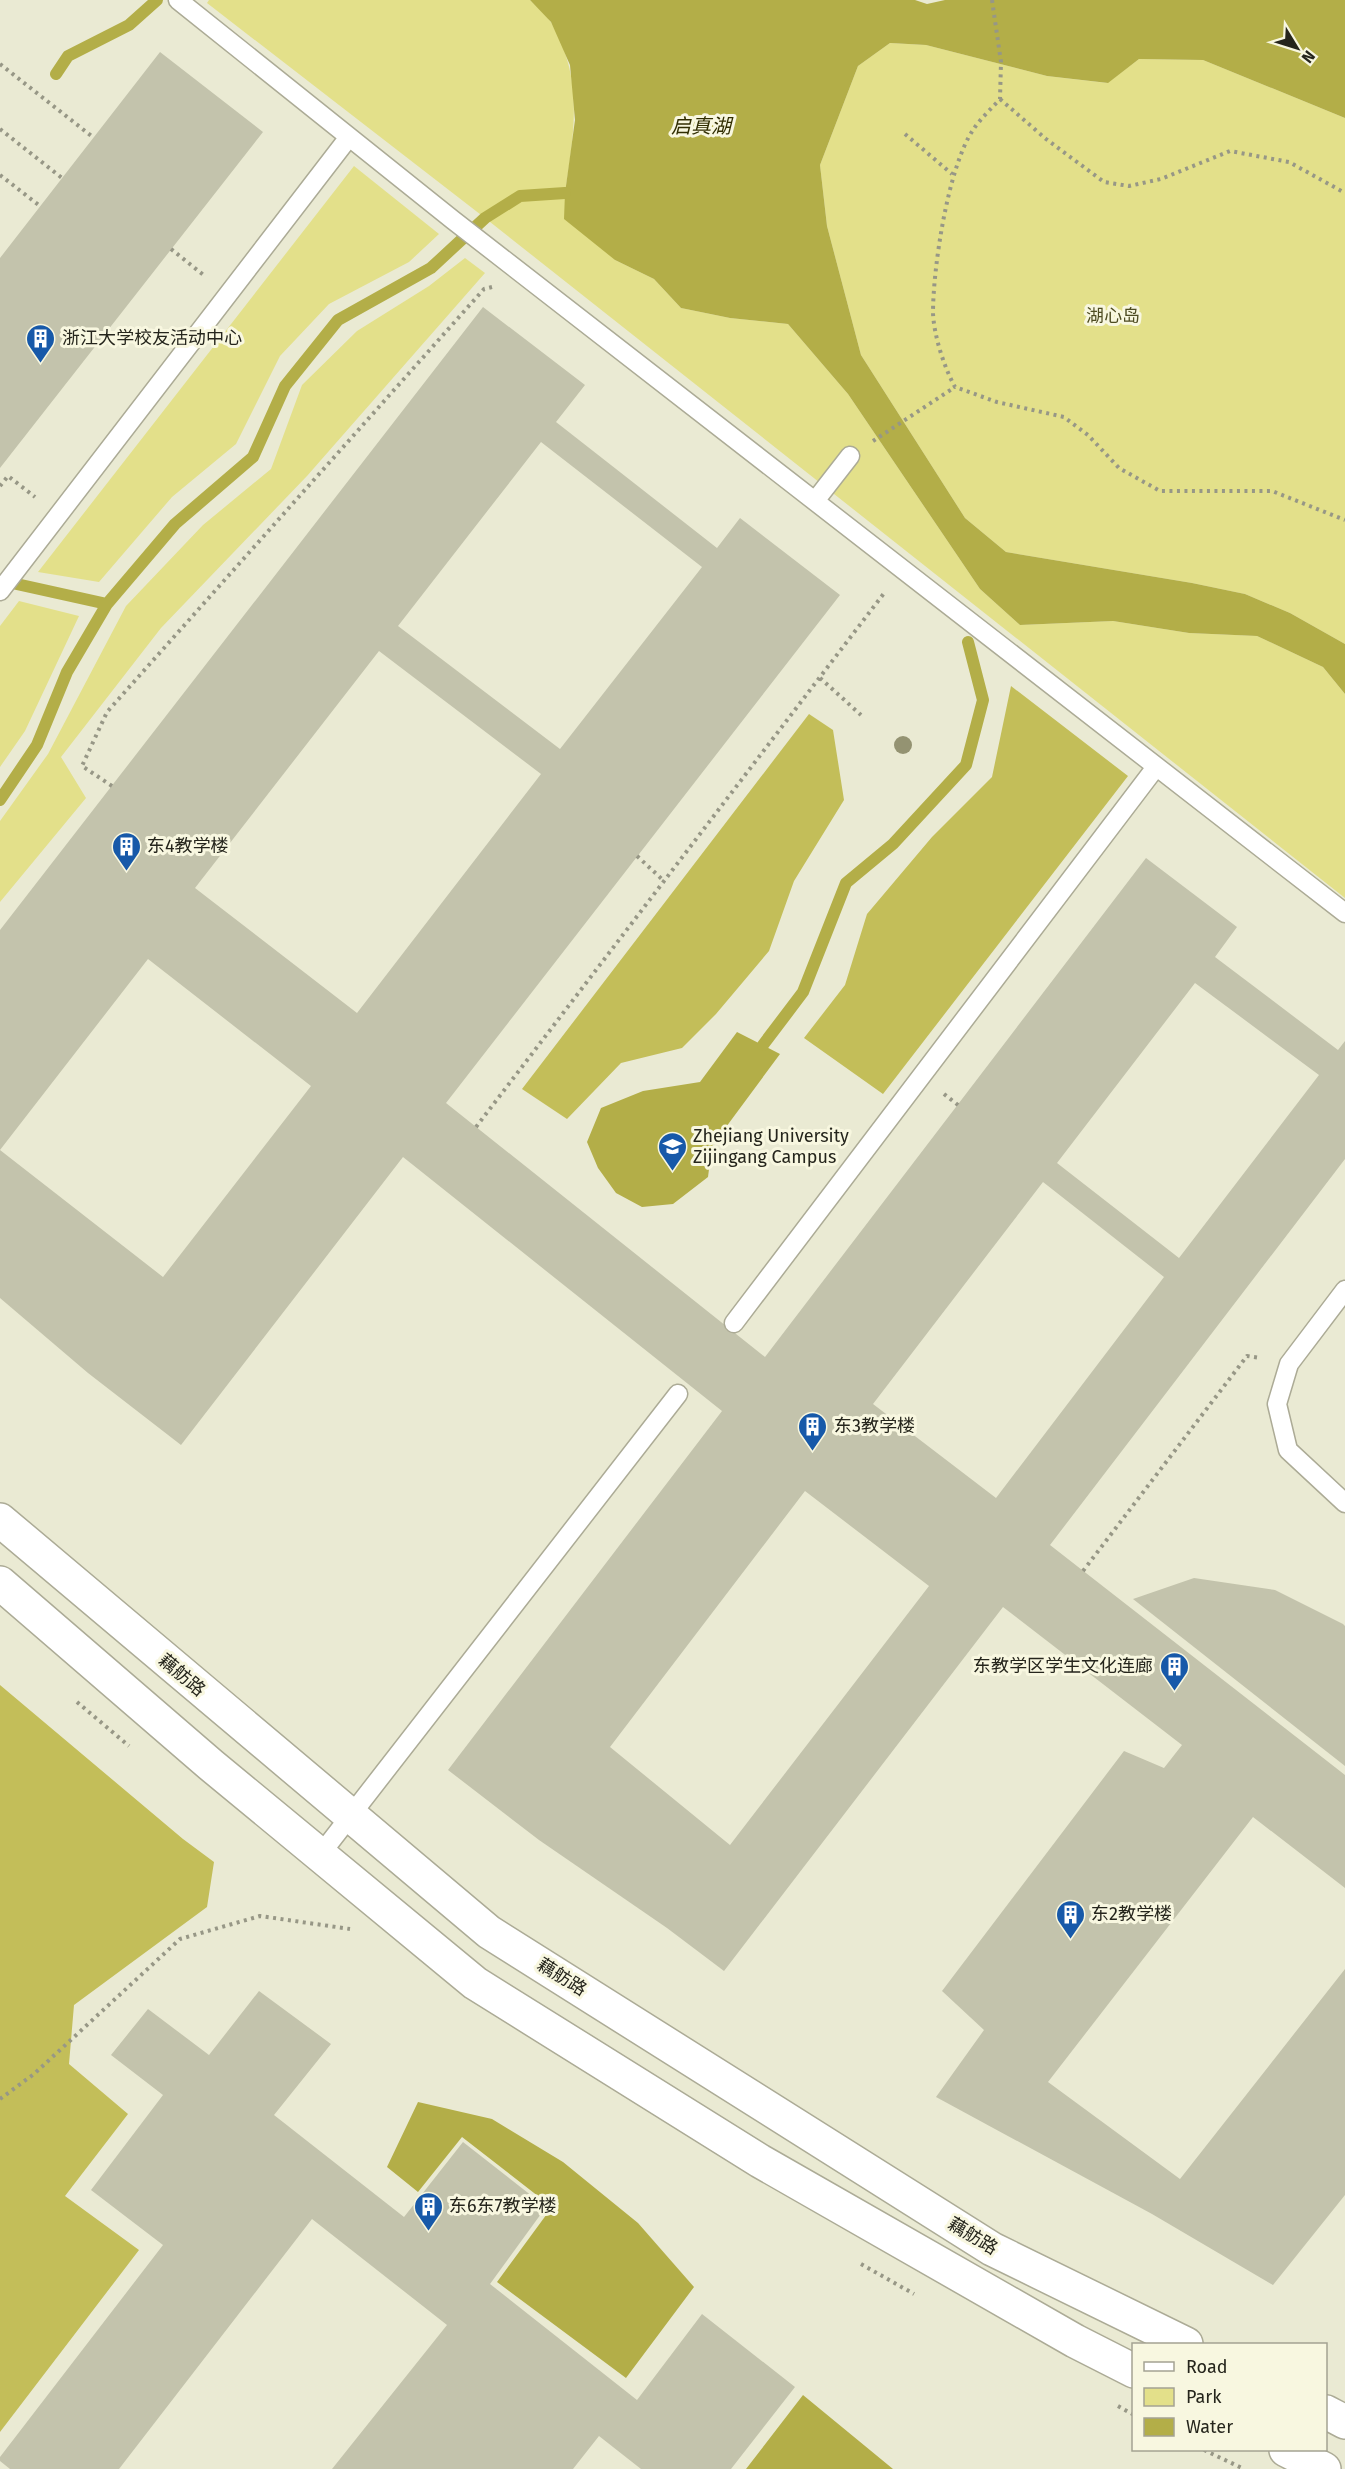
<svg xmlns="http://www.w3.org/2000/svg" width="1345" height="2469" font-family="'Fira Sans','Noto Sans SC',sans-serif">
<rect width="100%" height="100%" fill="#eaead3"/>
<!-- green -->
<path fill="#e3e08a" d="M209 0H530C537 7 547 15 552 24 584 80 574 133 565 193L615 260 654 279 681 308 730 318 788 324 848 394 980 589 1020 625 1113 621 1189 633 1257 636 1323 667 1345 694V898L485 218 207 3Z
M890 43 926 45 1047 76 1107 83 1139 59 1203 60 1345 118V644L1290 613 1245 594 1192 583 1006 552 965 518 861 355 827 226 820 165 858 66Z
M354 166 439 234 409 262 329 304 280 356 236 444 172 497 99 582 38 572Z
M465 258 485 273 307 476 161 628 61 757 86 798 0 902V821L48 754 126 606 203 525 271 469 302 385 357 331 429 286Z
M19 601 79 616 25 731 0 767V626Z"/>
<!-- forest -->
<path fill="#c3be59" d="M1011 686 1128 776 883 1094 804 1038 845 985 867 914 932 837 992 777Z
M809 714 833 730 844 800 794 881 769 951 716 1014 682 1048 621 1063 567 1119 522 1089Z
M0 1685 183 1839 214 1862 207 1907 74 2005 69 2064 128 2114 65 2196 139 2250 0 2432Z"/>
<!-- water -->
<path fill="#b3ae48" d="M530 0H915L927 4 945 0H1345V118L1203 60 1139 59 1108 83 1047 76 926 45 890 43 858 66 820 165 827 226 861 355 965 518 1006 552 1192 583 1245 594 1290 613 1345 644V694L1323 667 1257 636 1189 633 1113 621 1020 625 980 589 848 394 788 324 730 318 681 308 654 279 615 260 564 219 565 193 575 120 570 65 551 22Z
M737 1032 780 1054 712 1146 708 1177 673 1204 642 1207 616 1193 598 1168 587 1142 601 1108 643 1091 700 1082Z
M418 2102 492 2119 563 2162 638 2223 694 2287 626 2378 497 2282 552 2207 462 2137 418 2192 387 2167Z
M803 2395 893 2469H746Z"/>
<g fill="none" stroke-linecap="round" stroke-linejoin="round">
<!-- stream -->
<path stroke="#b3ae48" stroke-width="12" d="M56 74 68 56 129 25 157 0
M3 581 107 604
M0 800 37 745 67 672 107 604 175 524 253 457 285 386 338 320 431 268 485 218 520 196 565 193
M763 1045 803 992 846 883 893 844 966 765 983 700 968 642"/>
</g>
<!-- building -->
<path fill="#c3c3ac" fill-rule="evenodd" d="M160 52 263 132 0 468V258Z
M483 307 585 385 556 422 717 548 740 518 840 595 446 1103 765 1357 1146 858 1237 927 1215 957 1338 1050 1345 1041V1159L1050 1545 1345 1775V1888L1253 1817 1048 2082 1180 2179 1345 1969V2195L1273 2285 1152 2214 936 2097 984 2030 942 1991 1124 1751 1164 1768 1182 1745 1003 1607 724 1971 667 1928 539 1840 448 1770 722 1411 403 1157 181 1445 88 1373 0 1298V930ZM541 442 702 567 560 749 398 626ZM379 651 541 774 357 1013 195 888ZM148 959 311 1086 163 1277 0 1150ZM1195 983 1319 1075 1179 1258 1057 1163ZM1043 1182 1164 1277 996 1498 873 1404ZM805 1491 929 1586 730 1845 610 1747Z
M1194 1578 1275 1590 1343 1624 1345 1626V1766L1133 1599Z
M259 1991 331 2044 274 2115 404 2217 463 2142 546 2207 490 2284 637 2400 702 2314 795 2387 731 2469H641L599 2436 573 2469H332L447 2325 312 2219 119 2469H10L0 2461V2457L163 2245 91 2190 163 2095 111 2055 148 2009 209 2055Z"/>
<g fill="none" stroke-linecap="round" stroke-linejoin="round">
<defs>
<path id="lane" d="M178 0 453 220 1345 913
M815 501 850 456
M0 591 349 137
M1345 1290 1289 1364 1277 1404 1288 1450 1345 1503
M734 1323 1156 767
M320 1855 678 1394"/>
<path id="street" d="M0 1520 489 1932 992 2249 1186 2344
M0 1583 211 1765 475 1983 760 2161 1075 2341 1134 2371
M1326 2412 1345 2422
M1286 2450 1324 2469"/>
</defs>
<!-- lane casing -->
<use href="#lane" stroke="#acab96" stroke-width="21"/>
<!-- street casing -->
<use href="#street" stroke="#acab96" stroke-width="36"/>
<!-- path -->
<path stroke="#979786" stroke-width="4" stroke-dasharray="3 4.5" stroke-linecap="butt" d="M992 0 1001 62 1000 99C991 109 980 119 973 130 948 167 933 268 933 313 934 336 944 367 955 387L997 402 1064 417 1088 435 1119 468 1160 491H1272L1345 520
M0 64 94 138
M1000 99 1046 139 1104 182 1129 186 1161 179 1230 151 1289 162 1345 193
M0 129 62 178
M905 134 952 174
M0 175 40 206
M171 249 206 277
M873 441 955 387
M0 486 8 476 35 497
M820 678 861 715
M112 786 82 766 107 712 484 289 492 287
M637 856 664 881
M944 1094 958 1105
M476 1127 885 592
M1083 1571 1247 1356 1260 1358
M77 1702 129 1746
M0 2099 34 2074 180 1939 260 1916 350 1929
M861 2264 914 2294
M1118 2406 1134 2415
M1204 2450 1244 2469"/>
<!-- lane -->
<use href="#lane" stroke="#fff" stroke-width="18"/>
<!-- street -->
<use href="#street" stroke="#fff" stroke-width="33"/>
</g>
<!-- trees -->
<circle fill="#949372" cx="903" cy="745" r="9"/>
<!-- icons -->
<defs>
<symbol id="building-pin" viewBox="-11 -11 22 30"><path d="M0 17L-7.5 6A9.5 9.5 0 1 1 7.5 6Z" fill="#1759a9" stroke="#f8f7e0"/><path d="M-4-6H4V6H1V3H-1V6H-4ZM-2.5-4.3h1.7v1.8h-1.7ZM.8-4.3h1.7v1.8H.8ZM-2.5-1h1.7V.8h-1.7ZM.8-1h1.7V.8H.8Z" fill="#fff"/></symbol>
<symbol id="university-pin" viewBox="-11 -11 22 30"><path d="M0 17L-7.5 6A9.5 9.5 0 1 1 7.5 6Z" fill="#1759a9" stroke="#f8f7e0"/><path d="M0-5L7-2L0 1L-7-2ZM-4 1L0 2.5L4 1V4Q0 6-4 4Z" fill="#fff"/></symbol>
</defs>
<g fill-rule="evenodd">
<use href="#building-pin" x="24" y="322" width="33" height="45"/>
<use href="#building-pin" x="110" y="830" width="33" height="45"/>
<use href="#university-pin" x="656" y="1130" width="33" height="45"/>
<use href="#building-pin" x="796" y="1410" width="33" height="45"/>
<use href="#building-pin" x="1158" y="1650" width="33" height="45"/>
<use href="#building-pin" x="1054" y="1898" width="33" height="45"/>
<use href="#building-pin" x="412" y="2190" width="33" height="45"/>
</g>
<g text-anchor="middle" stroke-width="6" stroke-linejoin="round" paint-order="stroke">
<!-- park labels -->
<g font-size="18" fill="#4e4c22" stroke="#f8f7e0">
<text x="1113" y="322">湖心岛</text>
</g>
<!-- poi labels -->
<g font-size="18" fill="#25251c" stroke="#f8f7e0" text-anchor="start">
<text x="62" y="344">浙江大学校友活动中心</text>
<text x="147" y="852">东4教学楼</text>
<text x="693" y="1142">Zhejiang University<tspan x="693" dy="21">Zijingang Campus</tspan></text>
<text x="834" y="1432">东3教学楼</text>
<text x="1153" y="1672" text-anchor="end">东教学区学生文化连廊</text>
<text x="1091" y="1920">东2教学楼</text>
<text x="449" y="2212">东6东7教学楼</text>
</g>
<!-- street labels -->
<g font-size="18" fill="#25251c" stroke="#f8f7e0">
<text transform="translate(182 1675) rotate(40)" y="6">藕舫路</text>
<text transform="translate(562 1977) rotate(32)" y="6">藕舫路</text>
<text transform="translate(973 2236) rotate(31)" y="6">藕舫路</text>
</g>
<!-- water labels -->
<g font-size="20" font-style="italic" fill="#302d01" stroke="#f8f7e0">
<text x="701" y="133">启真湖</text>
</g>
</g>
<!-- legend -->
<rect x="1132" y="2343" width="195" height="108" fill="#f8f7e0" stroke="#a4a392" stroke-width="1.5"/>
<rect x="1144" y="2362" width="30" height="9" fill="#ffffff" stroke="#a4a392" stroke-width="1.5"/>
<text x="1186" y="2373" font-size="18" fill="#25251c">Road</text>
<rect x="1144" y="2388" width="30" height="18" fill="#e3e08a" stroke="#a4a392" stroke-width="1.5"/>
<text x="1186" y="2403" font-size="18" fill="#25251c">Park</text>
<rect x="1144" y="2418" width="30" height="18" fill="#b3ae48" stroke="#a4a392" stroke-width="1.5"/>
<text x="1186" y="2433" font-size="18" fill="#25251c">Water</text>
<!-- north arrow -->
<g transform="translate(1297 48) rotate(128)" stroke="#f8f7e0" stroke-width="4.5" paint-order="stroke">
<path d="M0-4.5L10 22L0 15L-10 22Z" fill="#25251c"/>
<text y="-9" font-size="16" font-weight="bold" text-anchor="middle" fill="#25251c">N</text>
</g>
</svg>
